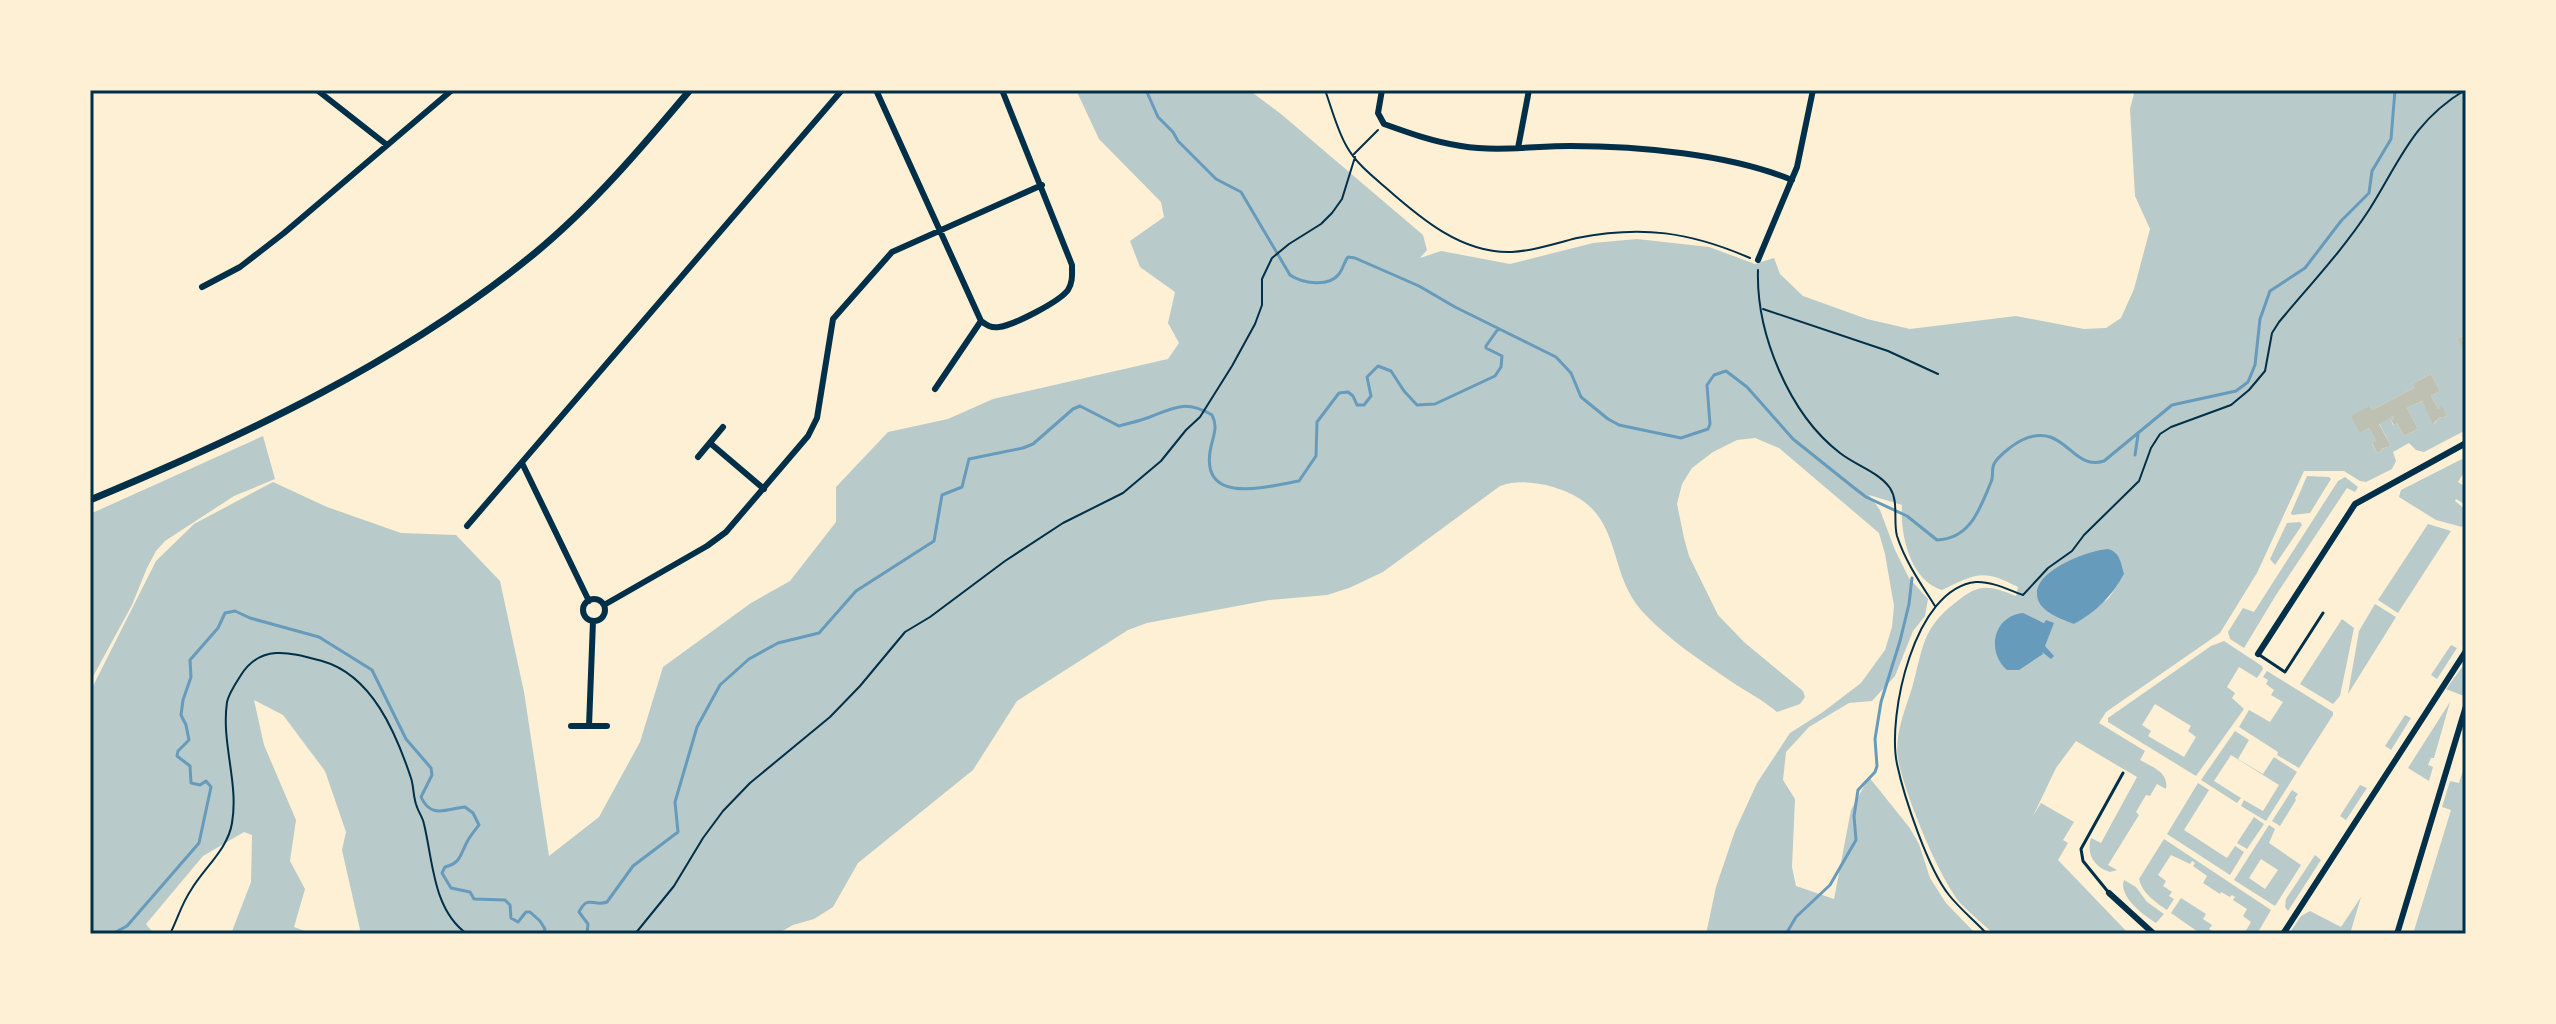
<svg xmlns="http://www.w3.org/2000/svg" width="2556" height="1024" font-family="Manrope,sans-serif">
<rect width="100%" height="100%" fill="#fdf0d5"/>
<!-- green -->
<path fill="#b9caca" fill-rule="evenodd" d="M1076 90H1249L1281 114 1423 235 1427 250 1420 258 1441 251 1510 264 1593 243 1637 239 1709 247 1755 264 1774 258 1780 274 1803 296 1867 319 1910 329 2016 316 2084 329 2106 328 2121 318 2134 289 2150 229 2135 196 2130 109 2135 90H2466V334L2457 339 2466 356V430L2424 452 2416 450 2409 443 2393 452 2396 461 2392 469 2366 482 2360 481 2344 471H2304L2257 573 2220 633 2106 712 2099 723 2145 751 2140 760C2152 767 2169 772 2166 789L2157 784 2150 796 2146 795 2136 812 2139 815 2108 865 2117 870 2110 872C2094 867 2086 854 2091 838L2101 843 2137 777 2076 741 2056 768 2033 816 2041 803 2074 822 2063 840 2068 843 2058 860 2129 934H1994C1983 924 1972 915 1962 905 1940 881 1904 792 1898 759 1894 736 1905 710 1912 688 1923 650 1921 629 1955 603 1979 583 1988 585 2016 596L2018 587C1983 569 1977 573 1942 590 1910 580 1900 535 1902 505L1869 495 1880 510 1895 550 1909 578 1928 599 1925 616 1913 631 1895 676 1872 701 1849 703 1809 727 1786 752 1783 780 1795 799 1792 867 1796 886 1834 899 1851 810 1869 777 1909 827 1919 844 1930 878 1946 903 1976 934H1706L1716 887 1735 831 1757 783 1790 733 1823 712 1861 683 1885 650 1892 627 1894 606 1885 554 1879 533 1779 448 1755 438 1737 440 1713 452 1692 468 1682 484 1677 504 1684 538 1689 556 1718 615 1744 642 1803 691 1805 697 1800 704 1777 712C1763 700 1747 692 1732 682 1701 661 1666 638 1641 610 1604 567 1626 508 1553 487 1535 482 1517 480 1500 486L1383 572 1349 588 1327 595 1269 600 1147 623 1128 630 1017 701 973 770 858 863 833 907 814 919 793 925 777 934H361L342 850 346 832 325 771 283 715 254 700 264 745 296 820 290 861 305 889 294 927 313 934H231L251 882 252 835 244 832 203 856 146 924 154 934H90L91 690 156 561 194 524 273 482 327 507 401 533 456 535 500 581 524 692 549 856 599 817 640 742 663 667 751 603 790 581 836 522V487L888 432 948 419 993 399 1168 359 1179 343 1168 323 1175 292 1140 267 1130 241 1164 217 1161 202 1099 139ZM2431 374 2440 391 2431 396 2438 409 2442 407 2447 416 2439 418 2434 424 2422 401 2407 408 2418 429 2404 436 2397 423 2393 425 2391 420 2394 419 2393 416 2379 423 2391 446 2381 449 2382 451 2377 453 2372 444 2376 441 2369 428 2360 433 2370 406 2372 410 2414 388 2412 384ZM2124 574 2109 598 2074 624 2050 613ZM2023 614 2052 626 2044 646 2040 650Z
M263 436 275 479 234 496 165 541 156 551 147 568 132 605 90 682V514Z
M2466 457V469L2458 482 2466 487 2463 493 2466 495V505L2456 499 2455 501 2466 510V520L2462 527 2436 520 2399 497 2401 490Z
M2307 476 2329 477 2331 479 2310 513 2292 515 2291 513Z
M2345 477 2358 487 2355 492 2347 488 2276 595 2244 648 2230 639 2228 632 2243 608 2254 612 2338 481Z
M2287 523 2300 522 2302 525 2275 565 2270 559Z
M2428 524 2451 531 2398 613 2378 600Z
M2375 604 2396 617 2348 694 2359 631Z
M2342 619 2354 628 2340 696 2333 704 2300 684Z
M2224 641 2262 666 2263 669 2257 678 2239 667 2227 687 2235 693 2232 698 2244 709 2196 776 2108 722V718L2211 646ZM2155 704 2191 726 2188 731 2196 737 2184 757 2148 736 2151 731 2142 725Z
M2451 645 2457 648 2437 679 2431 675Z
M2466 662V687L2464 696 2446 689Z
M2267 671 2333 712V715L2299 768 2277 755 2278 752 2239 727 2249 710 2270 722 2283 702 2271 695 2274 690 2266 684 2268 680 2263 677Z
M2450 702 2434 758H2431L2428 765 2433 767 2429 781 2408 768Z
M2405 715 2411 718 2391 750 2385 746Z
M2235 731 2249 740 2238 759 2263 774 2274 757 2297 772 2266 821 2241 806 2244 800 2263 811 2279 785 2231 755 2214 781 2241 798 2237 803 2201 780Z
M2466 761V934H2413L2451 810 2442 807 2450 781 2459 783Z
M2198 783 2209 790 2184 830 2227 858 2235 846 2244 852 2230 875 2167 834Z
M2360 785 2367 788 2346 820 2340 816Z
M2292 790 2298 794 2295 798 2296 800 2280 826 2272 821Z
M2254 817 2264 824 2247 849 2237 843Z
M2269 825 2275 829 2269 843 2301 865 2275 906 2234 880ZM2261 859 2278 870 2265 889 2249 878Z
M2164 839 2271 910 2257 934H2244L2251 922 2243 916 2247 909 2233 900 2235 897 2232 895 2230 897 2221 892 2220 894 2203 883 2207 876 2193 866 2195 863 2192 861 2190 864 2171 855 2158 875 2166 881 2163 886 2172 892 2169 896 2174 899 2167 910C2155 902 2142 893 2139 879Z
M2315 855 2321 860 2288 911 2285 907 2286 899Z
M2124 880 2136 887 2147 902 2164 914 2156 923C2143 915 2118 896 2124 880Z
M2361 897 2350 934H2289L2301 916 2310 911 2341 927Z
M2181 898 2206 914 2203 919 2212 925 2209 929 2215 933 2214 934H2201L2171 913Z"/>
<!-- water -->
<path fill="#669bbc" d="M2108 549C2120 552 2121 563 2124 574 2112 596 2096 612 2074 624 2061 619 2037 611 2037 594 2036 570 2089 550 2108 549Z
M2023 613 2044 623 2046 620 2054 623 2045 646 2054 656 2051 659 2042 652 2043 654 2019 670H2007C1986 652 1993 616 2023 613Z"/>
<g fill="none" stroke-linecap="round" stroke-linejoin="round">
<!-- stream -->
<path stroke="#669bbc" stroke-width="3" d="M1146 90 1158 117 1173 132 1178 141 1216 179 1241 192 1290 275C1302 283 1328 288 1339 274 1343 269 1344 262 1348 257L1355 258 1419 286 1455 307 1556 357 1571 373 1581 397 1608 419 1619 425 1681 438 1708 429 1710 424 1707 385 1714 375 1726 371 1747 387 1793 439 1853 487 1866 497 1907 516 1937 540C1970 539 1980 509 1991 482 1994 476 1991 470 1994 464 1998 456 2014 444 2022 440 2065 420 2071 472 2104 461L2172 405 2236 391 2248 382 2255 365 2260 319 2270 291 2305 268 2341 221 2369 193 2372 171 2391 139 2395 90
M2135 455 2138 435
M112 934 127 926 199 843 211 787 206 781 200 785 191 783 190 766 177 756 178 751 189 740 186 725 181 715 183 700 191 677 190 660 218 628 225 613 235 611 250 618 319 637 372 670 406 739 431 768 432 775 421 797C431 819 446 809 465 807L473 813 479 825C475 830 470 836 467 842 460 855 461 863 445 867L442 873 451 888 470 892 474 899 505 900 510 905 511 918 518 922 526 912H530L540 921 545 929 543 934
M587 934 588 924 579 912C588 894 593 907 607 902L633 866 678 832 675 802 697 727 720 685 749 659 778 643 819 633 856 591 934 541 942 495 962 487 969 459 1023 448 1033 444 1073 409 1080 406 1119 426C1129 423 1140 421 1150 417 1175 407 1186 400 1212 415 1219 428 1212 438 1210 452 1202 506 1269 486 1299 481L1316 456 1317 422 1339 393 1348 392 1353 396 1357 405H1364L1371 396 1367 377 1378 366 1391 371 1404 391 1417 405 1435 404 1495 376 1501 367 1502 356 1486 348V346L1498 329
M1786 934 1796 917 1830 885 1856 840 1854 816 1858 790 1875 772 1877 766 1875 739 1881 702 1900 641 1909 604 1912 578"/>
</g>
<!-- building -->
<path fill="#bec0b2" d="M2466 334V357L2457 339Z
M2431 374 2440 391 2431 396 2438 409 2442 406 2447 416 2439 418 2433 424 2422 401 2407 408 2418 429 2404 436 2397 423 2394 425 2391 420 2394 419 2393 416 2379 424 2391 446 2381 449 2382 451 2377 453 2372 443 2376 441 2369 428 2360 433 2351 416 2370 406 2372 410 2414 388 2412 384Z"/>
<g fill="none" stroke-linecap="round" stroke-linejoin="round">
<!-- path -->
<path stroke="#003049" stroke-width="2" d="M1325 90C1332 109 1337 130 1347 147 1356 163 1371 175 1385 187 1420 218 1462 254 1512 252 1534 251 1556 243 1577 238 1642 225 1690 232 1750 258
M1354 154 1378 130
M1758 270C1756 333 1789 414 1840 453 1855 465 1879 472 1890 488 1899 502 1893 521 1897 536 1905 561 1921 584 1935 606
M1763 309 1888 351 1938 374
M170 934C177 920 182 903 191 890 204 868 228 849 232 823 239 783 221 743 227 702 229 693 236 683 241 675 261 643 292 653 322 661 372 675 396 733 411 778 414 787 413 798 417 807 419 813 423 818 424 824 433 861 433 910 467 934
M635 934 674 886 703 838 723 811 750 783 830 717 860 686 905 632 930 617 1005 561 1063 523 1123 493 1161 461 1186 430 1200 417 1232 366 1255 324 1262 305V279L1272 258 1289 244 1321 224 1332 213 1342 199 1355 157
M1987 934C1975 921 1960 909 1949 895 1928 869 1904 797 1897 764 1887 716 1914 588 1976 582 1991 581 2009 590 2023 595L2048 568 2072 551 2084 535 2139 481 2151 448 2160 434 2171 427 2231 405 2249 390 2265 371 2272 333 2279 322C2309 286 2343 250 2369 210 2400 161 2412 122 2465 90"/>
<!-- service -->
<path stroke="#003049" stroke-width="3" d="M2258 654 2285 672 2323 613
M2109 893 2083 861 2081 849 2123 773"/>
<!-- minor -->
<path stroke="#003049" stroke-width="6" d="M317 90 387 145
M876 90 981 321 935 389
M1382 90 1378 113 1384 124C1409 133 1434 142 1461 146 1497 152 1534 146 1570 146 1638 146 1729 154 1792 180
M1518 148 1529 90
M1758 260 1797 167 1813 90
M202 287 240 267 284 233 452 90
M981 321C988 326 991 328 999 327 1014 325 1059 302 1068 290 1073 282 1072 274 1072 265L1002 90
M710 443 764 489
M698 457 723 427
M522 463 589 601
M467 526 842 90
M583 610a11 11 0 1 1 22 0a11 11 0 1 1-22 0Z
M604 605 707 546 726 532 808 436 817 418 833 319 892 252 1042 185
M2258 654 2355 504 2466 443
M571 726H607
M589 726 593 621
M2109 893 2154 934
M2283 934 2466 651
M2397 934 2466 706"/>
<!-- tertiary -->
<path stroke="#003049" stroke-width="7" d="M90 500C246 435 403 361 535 253 593 205 642 147 690 90"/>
</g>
<!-- border -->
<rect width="2556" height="1024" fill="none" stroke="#fdf0d5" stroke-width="184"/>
<rect x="92" y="92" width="2372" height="840" fill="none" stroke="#003049" stroke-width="3"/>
</svg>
